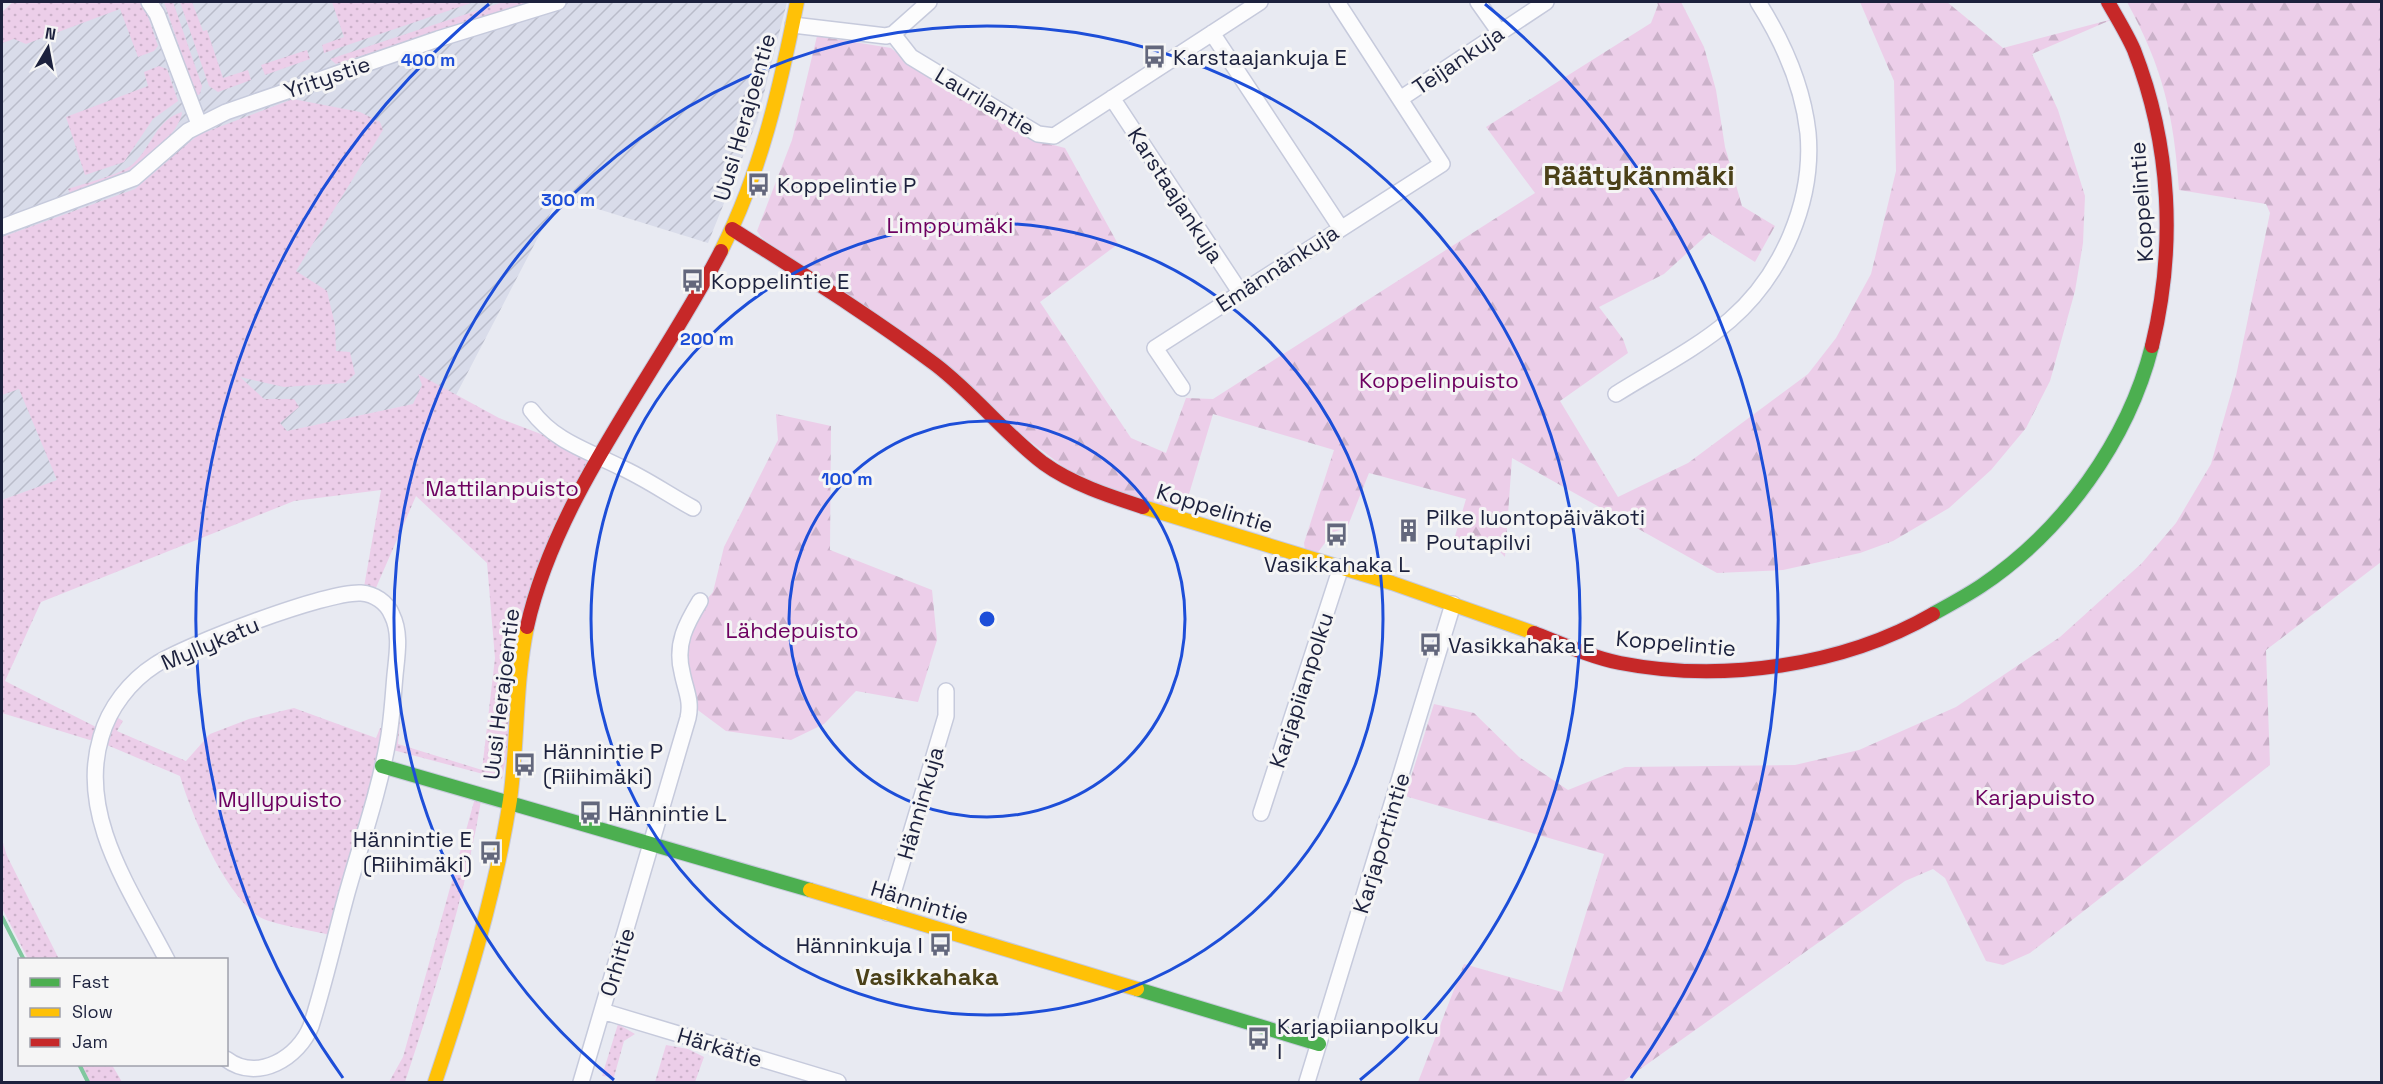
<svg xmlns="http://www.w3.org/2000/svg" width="2383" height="1084" font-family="'Space Grotesk',sans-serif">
<defs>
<pattern id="industrial-furrows" width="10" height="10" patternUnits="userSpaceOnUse" patternTransform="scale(1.5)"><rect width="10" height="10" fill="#d9dcea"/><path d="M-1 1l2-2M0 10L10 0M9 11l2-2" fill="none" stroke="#babcca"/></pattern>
<pattern id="green-dots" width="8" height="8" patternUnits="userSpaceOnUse" patternTransform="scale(1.5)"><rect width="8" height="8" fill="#eccee9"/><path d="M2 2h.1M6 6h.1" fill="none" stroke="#cab1c9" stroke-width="1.8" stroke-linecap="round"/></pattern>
<pattern id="forest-firs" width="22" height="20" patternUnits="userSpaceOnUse" patternTransform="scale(1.5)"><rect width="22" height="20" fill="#eccee9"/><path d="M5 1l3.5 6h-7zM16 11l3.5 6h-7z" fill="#cab1c9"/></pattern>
</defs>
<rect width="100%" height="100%" fill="#e8eaf2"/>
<!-- industrial -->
<path fill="url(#industrial-furrows)" d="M47 2H787L757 121 708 243 559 197 456 395 57 481 2 500V18Z"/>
<!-- green -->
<path fill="url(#green-dots)" d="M13 2H143L158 46 154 51 138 57 120 9 26 44 14 39 2 43V12Z
M164 2H173L202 86 200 94 196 96Z
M180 2H192L203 31 207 30 223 78 248 70 251 80 218 92 209 86Z
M332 2H474L324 53 322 45 344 37Z
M503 2H528L336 64 330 59Z
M307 50 310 59 265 75 261 65Z
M159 66 167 69 178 101 153 119 124 162 85 175 66 117 148 86 144 72Z
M293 99 360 112 380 122 383 130 296 271 327 291 335 325 336 351 350 352 355 374 345 383 284 387 240 377 264 399H294L299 407 280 423 287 431 413 404 422 385 418 374 499 418 554 439 589 459 552 529 502 779 393 750 398 721H400L398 744 482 770 495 658 487 563 416 496 375 590 364 587 381 490 294 501 41 602 5 681 98 728 93 741 2 713V500L57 480 19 389 2 395V237L135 189 198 135Z
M182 112C181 131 144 163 127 172 109 181 89 186 70 193L68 189C85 183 122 175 134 163 152 146 156 120 182 112Z
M294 708 376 738 380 728H384L379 755 330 935C315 931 269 924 258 916 223 891 192 816 180 776L107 745 115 716 123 721 117 731 186 761 210 734 249 719Z
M475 798 481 801C465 897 435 990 405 1082H389L403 1057Z
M2 840 7 856 59 959H28L2 908Z
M618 1024 635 1034 624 1041 614 1077 602 1076Z
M666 1045 688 1049 704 1057 695 1082H655Z
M81 1065H112L122 1082H90Z"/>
<!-- forest -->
<path fill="url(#forest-firs)" d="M1657 2H1681L1704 47 1716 90 1725 147 1742 206 1775 226 1755 262 1709 233 1664 274 1599 307 1623 339 1628 353 1560 401 1618 497 1688 463 1808 374 1836 338 1871 274 1896 171 1894 81 1860 2H1947L2003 48 2113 19 2032 54 2058 110 2085 196 2083 243 2075 291 2050 381 2026 428 1991 470 1949 508 1893 541 1860 553 1783 570 1717 573 1512 458 1505 557C1491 541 1473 534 1453 543L1466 499 1369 473 1347 528 1333 532 1316 555 1305 551 1304 543 1334 450 1213 414 1183 514 1073 474 761 237 757 231 792 140 817 36 891 48 917 70 978 108 1038 141 1065 148 1118 244 1040 302 1131 438 1166 453 1186 398 1213 399 1535 193 1486 127 1651 23 1658 5Z
M2127 2H2381V562L2266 650 2270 765 2030 953 2003 965 1986 961 1945 878 1933 869 1905 881 1622 1082H1418L1464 964 1562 992 1604 854 1405 796 1434 704 1474 713 1519 757 1568 790 1625 767 1795 765 1859 750 1956 707 2060 637 2142 563 2176 523 2211 464 2236 376 2270 213 2266 204 2179 190C2174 115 2163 68 2127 2Z
M776 414 831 426 830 550 932 590 937 640 918 702 856 691 824 724 791 740 726 731 691 705 682 673 687 623 713 592 724 547 778 440Z"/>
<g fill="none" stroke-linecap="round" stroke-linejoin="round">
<!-- stream -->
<path stroke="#80c89f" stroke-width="4" d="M2 917 24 960
M79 1064 88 1082"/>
<defs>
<path id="street" d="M149 2 157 14 199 124
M1478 2 1500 33
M793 25 886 36 893 34 929 2
M1212 33 1340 227
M893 34 911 57 1038 134 1054 136 1260 2
M1112 98 1240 292
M1400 99 1546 2
M2 227 134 178 188 131 226 112 438 39 558 2
M1182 388 1155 348 1442 164 1337 2
M1616 394C1654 370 1696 349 1730 320 1782 275 1814 201 1808 133 1803 87 1782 40 1758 2
M531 410C554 441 586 450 620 467 645 478 669 495 693 508
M1261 813 1341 567
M887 913 946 716V691
M167 960C132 892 77 816 101 737 109 708 130 681 155 665 185 645 327 591 361 593 374 594 387 602 392 615 401 633 397 655 395 675 393 697 392 719 388 741 379 792 361 843 347 893 335 937 325 982 311 1026 299 1057 258 1083 226 1059
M602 1011 838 1082
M581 1082 688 718C692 700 685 689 682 672 675 644 686 624 700 601
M1307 1082 1453 604"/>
<path id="fast" d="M1933 614C1949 605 1966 596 1981 586 2063 531 2128 441 2152 346
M382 766 810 890
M1137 989 1319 1044"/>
<path id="slow" d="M721 251C761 172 780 88 797 2
M1143 507 1392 583 1534 633
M810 890 1137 989
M435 1082C466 989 495 896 510 800 518 742 515 684 527 627"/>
<path id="jam" d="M2108 2C2117 18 2127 34 2134 50 2171 145 2176 247 2152 346
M732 229C801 273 871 316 936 365 975 395 1005 434 1043 463 1072 484 1109 496 1143 507
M527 627C556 495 659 371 721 251
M1534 633C1562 644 1591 657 1620 663 1722 683 1843 666 1933 614"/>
</defs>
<!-- street casing -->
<use href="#street" stroke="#c6cadc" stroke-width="18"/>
<!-- fast casing -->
<use href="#fast" stroke="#c6cadc" stroke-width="16"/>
<!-- slow casing -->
<use href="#slow" stroke="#c6cadc" stroke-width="16"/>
<!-- jam casing -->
<use href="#jam" stroke="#c6cadc" stroke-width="16"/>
<!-- street -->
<use href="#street" stroke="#fcfcfd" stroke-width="15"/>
<!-- fast -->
<use href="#fast" stroke="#4caf50" stroke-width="14"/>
<!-- slow -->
<use href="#slow" stroke="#ffc107" stroke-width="14"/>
<!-- jam -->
<use href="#jam" stroke="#c62828" stroke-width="14"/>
</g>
<!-- distance rings -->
<g fill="none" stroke="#1d4ed8" stroke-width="3">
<circle cx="987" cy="619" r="198"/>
<circle cx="987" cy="619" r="396"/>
<path d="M614 1080A593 593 0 1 1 1360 1080"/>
<path d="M343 1078A791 791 0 0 1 489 4M1485 4A791 791 0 0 1 1631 1078"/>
</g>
<!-- icons -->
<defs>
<symbol id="bus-bare" viewBox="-9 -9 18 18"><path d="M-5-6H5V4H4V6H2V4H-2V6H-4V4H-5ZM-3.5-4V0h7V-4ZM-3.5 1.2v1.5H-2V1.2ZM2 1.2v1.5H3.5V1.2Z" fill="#63677c" stroke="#f5f5f5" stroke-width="2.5" paint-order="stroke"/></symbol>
<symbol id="building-bare" viewBox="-9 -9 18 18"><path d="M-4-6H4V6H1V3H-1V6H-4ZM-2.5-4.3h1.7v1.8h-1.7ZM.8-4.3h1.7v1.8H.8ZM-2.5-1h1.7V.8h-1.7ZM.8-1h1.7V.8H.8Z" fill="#63677c" stroke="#f5f5f5" stroke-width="2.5" paint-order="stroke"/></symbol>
</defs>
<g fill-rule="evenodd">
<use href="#bus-bare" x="1138" y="40" width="33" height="33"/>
<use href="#bus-bare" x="742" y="168" width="33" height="33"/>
<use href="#bus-bare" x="676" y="264" width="33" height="33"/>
<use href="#building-bare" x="1392" y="514" width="33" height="33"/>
<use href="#bus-bare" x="1320" y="518" width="33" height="33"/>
<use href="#bus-bare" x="1414" y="628" width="33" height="33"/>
<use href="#bus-bare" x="508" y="748" width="33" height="33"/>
<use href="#bus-bare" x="574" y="796" width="33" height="33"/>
<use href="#bus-bare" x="474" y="836" width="33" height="33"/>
<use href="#bus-bare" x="924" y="928" width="33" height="33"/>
<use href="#bus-bare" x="1242" y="1022" width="33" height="33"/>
</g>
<g text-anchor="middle" stroke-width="6" stroke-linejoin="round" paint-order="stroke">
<!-- poi labels -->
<g font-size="22" fill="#1c213d" stroke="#f5f5f5" text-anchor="start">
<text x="1173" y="65">Karstaajankuja E</text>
<text x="777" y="193">Koppelintie P</text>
<text x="711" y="289">Koppelintie E</text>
<text x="1426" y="525">Pilke luontopäiväkoti<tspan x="1426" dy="25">Poutapilvi</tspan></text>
<text x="1337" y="572" text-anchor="middle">Vasikkahaka L</text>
<text x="1448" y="653">Vasikkahaka E</text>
<text x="543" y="759">Hännintie P<tspan x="543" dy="25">(Riihimäki)</tspan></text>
<text x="608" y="821">Hännintie L</text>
<text x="472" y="847" text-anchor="end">Hännintie E<tspan x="472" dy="25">(Riihimäki)</tspan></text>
<text x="923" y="953" text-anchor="end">Hänninkuja I</text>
<text x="1277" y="1034">Karjapiianpolku<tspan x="1277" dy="25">I</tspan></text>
</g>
<!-- street labels -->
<g font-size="22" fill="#1c213d" stroke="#f5f5f5">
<text transform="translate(1458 60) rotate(-34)" y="8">Teijankuja</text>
<text transform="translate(327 77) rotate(-19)" y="8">Yritystie</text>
<text transform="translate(985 101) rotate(31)" y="8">Laurilantie</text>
<text transform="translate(744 117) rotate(-74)" y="8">Uusi Herajoentie</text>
<text transform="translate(1176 195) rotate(57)" y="8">Karstaajankuja</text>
<text transform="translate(2141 202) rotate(-94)" y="8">Koppelintie</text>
<text transform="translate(1277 268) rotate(-33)" y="8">Emännänkuja</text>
<text transform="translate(1215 508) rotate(17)" y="8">Koppelintie</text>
<text transform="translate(210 643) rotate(-23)" y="8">Myllykatu</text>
<text transform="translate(1676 643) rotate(5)" y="8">Koppelintie</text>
<text transform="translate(1301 690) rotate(-72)" y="8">Karjapiianpolku</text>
<text transform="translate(501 694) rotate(-83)" y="8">Uusi Herajoentie</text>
<text transform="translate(920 803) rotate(-74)" y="8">Hänninkuja</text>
<text transform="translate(1381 843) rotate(-73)" y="8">Karjaportintie</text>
<text transform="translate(920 902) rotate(17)" y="8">Hännintie</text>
<text transform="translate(617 962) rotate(-73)" y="8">Orhitie</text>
<text transform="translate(720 1047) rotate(17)" y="8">Härkätie</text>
</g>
<!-- park labels -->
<g font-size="22" fill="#6d0060" stroke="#f5f5f5">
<text x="950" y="233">Limppumäki</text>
<text x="1439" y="388">Koppelinpuisto</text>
<text x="502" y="496">Mattilanpuisto</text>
<text x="792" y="638">Lähdepuisto</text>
<text x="2035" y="805">Karjapuisto</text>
<text x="280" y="807">Myllypuisto</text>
</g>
<!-- neighbourhood labels -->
<g font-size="24" font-weight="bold" fill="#4b4118" stroke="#f5f5f5">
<text x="927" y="985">Vasikkahaka</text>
</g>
<!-- district labels -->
<g font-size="28" font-weight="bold" fill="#4b4118" stroke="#f5f5f5">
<text x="1639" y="185">Räätykänmäki</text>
</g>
</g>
<circle cx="987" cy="619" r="9" fill="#1d4ed8" stroke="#f5f5f5" stroke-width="3"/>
<g font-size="18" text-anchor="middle" font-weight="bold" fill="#1d4ed8" stroke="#f5f5f5" stroke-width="6" stroke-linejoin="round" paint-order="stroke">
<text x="428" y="66">400 m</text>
<text x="568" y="206">300 m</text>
<text x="707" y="345">200 m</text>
<text x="847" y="485">100 m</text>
</g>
<!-- border -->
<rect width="2383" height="1084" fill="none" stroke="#1c213d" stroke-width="6"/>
<!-- legend -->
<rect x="18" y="958" width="210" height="108" fill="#f5f5f5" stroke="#9ea0ab" stroke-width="1.5"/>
<rect x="30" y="978" width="30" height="9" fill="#4caf50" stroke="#9ea0ab" stroke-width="1.5"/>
<text x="72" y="988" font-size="18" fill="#1c213d">Fast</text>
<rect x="30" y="1008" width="30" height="9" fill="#ffc107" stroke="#9ea0ab" stroke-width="1.5"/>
<text x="72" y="1018" font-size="18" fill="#1c213d">Slow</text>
<rect x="30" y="1038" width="30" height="9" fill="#c62828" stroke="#9ea0ab" stroke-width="1.5"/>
<text x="72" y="1048" font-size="18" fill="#1c213d">Jam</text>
<!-- north arrow -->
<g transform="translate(48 48) rotate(10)" stroke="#f5f5f5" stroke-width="4.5" paint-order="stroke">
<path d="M0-4.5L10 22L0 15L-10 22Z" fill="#1c213d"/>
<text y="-9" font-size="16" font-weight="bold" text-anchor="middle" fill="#1c213d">N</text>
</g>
</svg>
